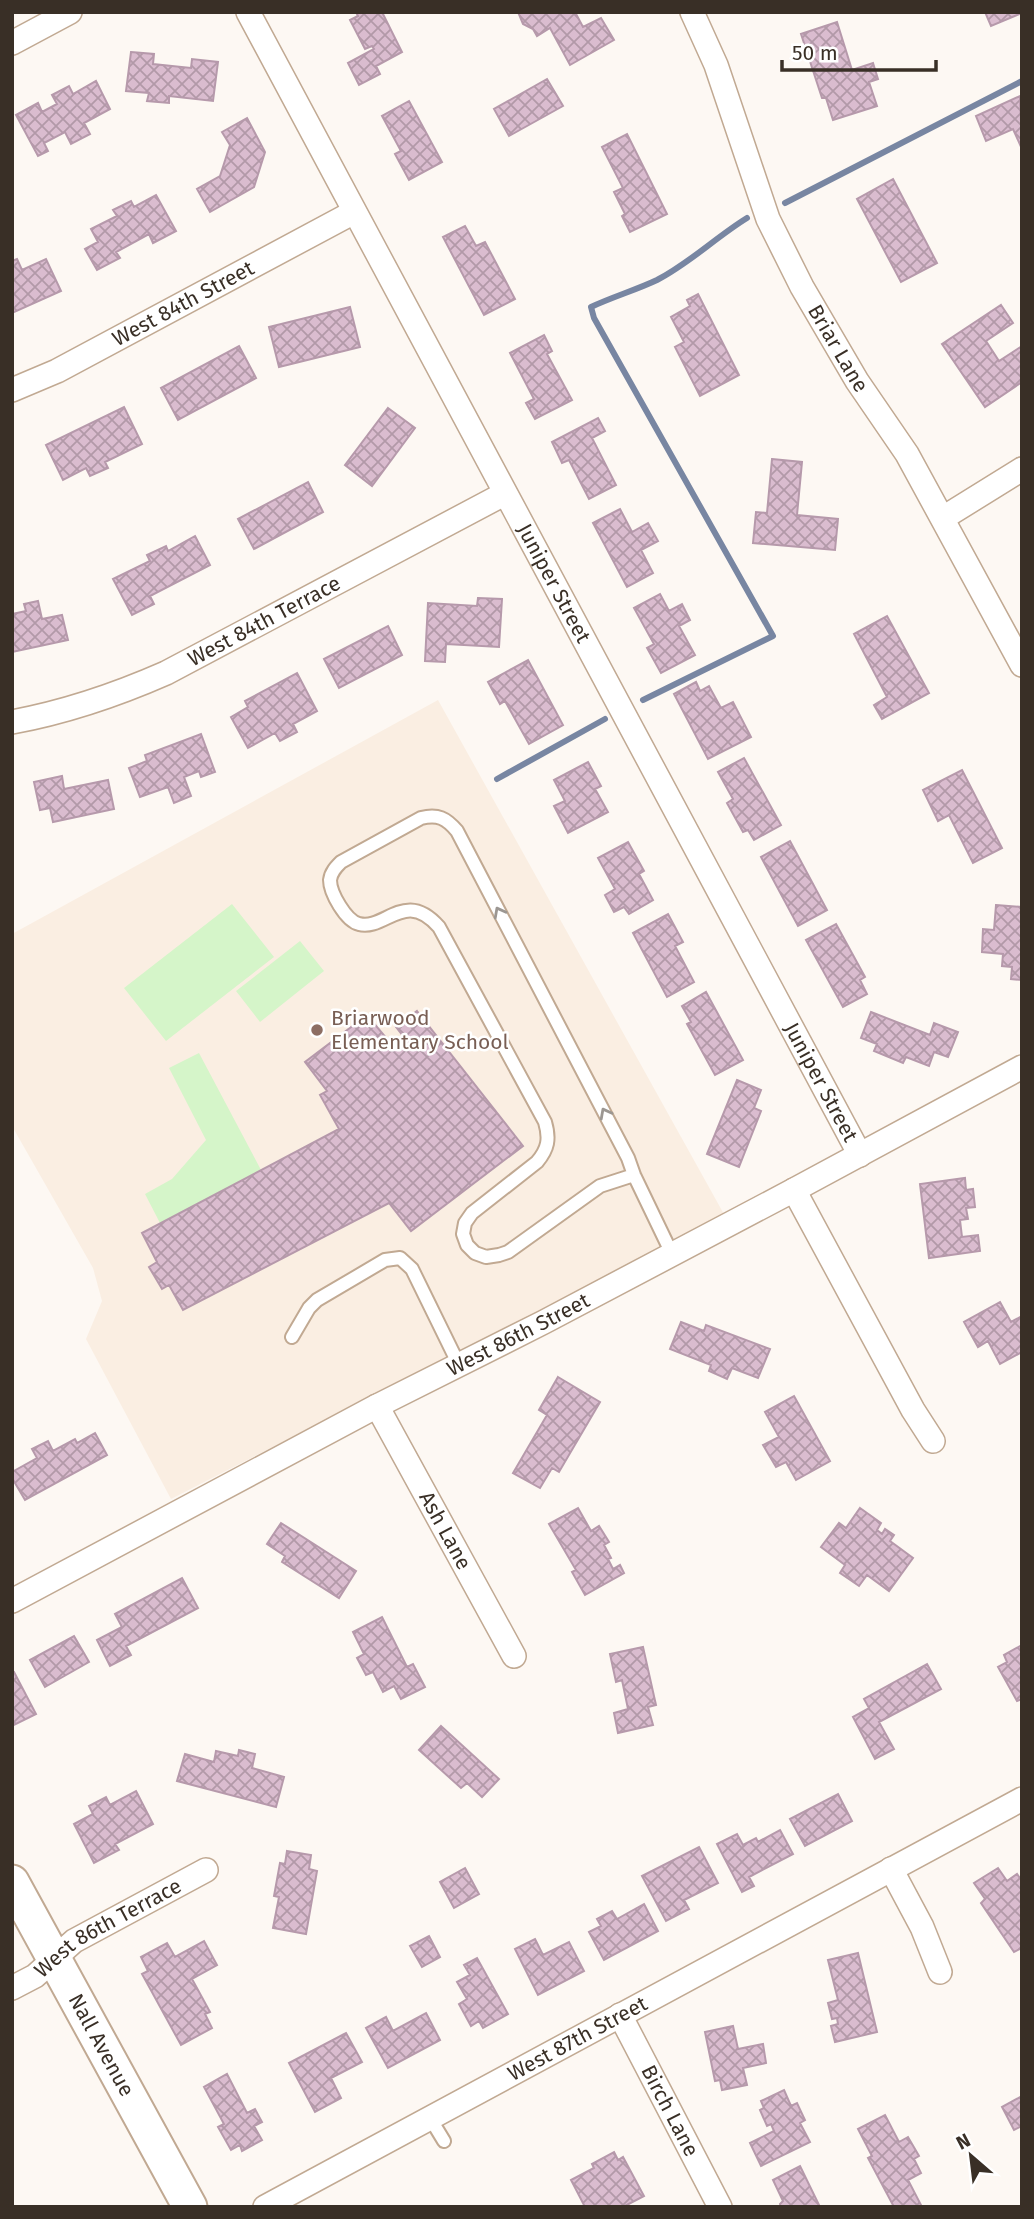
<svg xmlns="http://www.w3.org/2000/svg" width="1034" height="2219" font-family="'Fira Sans',sans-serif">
<defs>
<pattern id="building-cross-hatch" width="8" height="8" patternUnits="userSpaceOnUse" patternTransform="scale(1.75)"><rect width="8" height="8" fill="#dabccf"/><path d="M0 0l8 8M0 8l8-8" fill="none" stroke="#b299a8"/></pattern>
</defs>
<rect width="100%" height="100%" fill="#fdf8f3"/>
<!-- built -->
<path fill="#faeee2" d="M438 700 725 1216 171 1499 86 1339 102 1301 93 1268 12 1126V934Z"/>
<!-- green -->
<path fill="#d5f5c9" d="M232 904 274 957 166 1041 124 988Z
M300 941 324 971 260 1022 236 991Z
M199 1053 261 1170 160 1223 145 1194 172 1179 206 1140 169 1068Z"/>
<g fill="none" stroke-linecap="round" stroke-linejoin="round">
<!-- stream -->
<path stroke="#7886a2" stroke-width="6" d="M785 203 1022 81
M643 700 773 636 594 318 591 307C612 297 636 290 657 280 690 263 716 237 747 218
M497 779 605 719"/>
</g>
<!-- building -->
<path fill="url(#building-cross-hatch)" stroke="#b699ab" stroke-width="2" d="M356 12H382L402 52 376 66 380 74 359 85 348 63 374 49 372 46 365 49 350 20 358 16Z
M518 12H575L583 27 601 18 614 40 570 65 550 28 537 36 533 29 523 24Z
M985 12H1022V13L991 26Z
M837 22 852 70 873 63 878 79 869 82 877 106 833 120 826 98H822L801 34Z
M131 52 154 54 153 64 191 68 192 59 218 62 213 101 169 96V103L147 101 149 93 126 91Z
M547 79 563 106 509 136 494 109Z
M96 81 110 109 84 123 90 134 71 144 65 132 44 143 48 151 38 156 16 115 38 103 42 112 57 104 52 95 69 86 73 94Z
M1020 96 1022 149 1013 129 986 141 976 116Z
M409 101 442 162 409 180 395 154 401 151 382 116Z
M247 118 265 152 254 187 210 212 197 189 220 176 230 145 222 132Z
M627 134 667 214 630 232 622 216 625 214 614 192 623 188 602 147Z
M893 179 937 263 901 282 857 199Z
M156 195 176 231 153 243 149 234 116 252 120 258 97 270 85 249 98 242 91 229 117 216 113 210 131 201 134 207Z
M465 226 476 246 485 242 515 299 484 315 443 237Z
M17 259 22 270 46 259 61 291 12 313V261Z
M698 294 739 375 700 396 675 347 684 342 671 317 690 306 687 300Z
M1001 305 1013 323 986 341 999 361 1022 346V382L985 407 942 344Z
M350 307 360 347 279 367 269 327Z
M544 335 552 351 547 354 572 400 535 419 526 403 534 399 510 353Z
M239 346 256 378 178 420 161 388Z
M124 407 142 444 105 462 108 468 90 476 86 468 63 480 46 445Z
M388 408 415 428 372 486 345 465Z
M598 418 605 431 592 438 616 485 589 499 569 460 562 463 552 442Z
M772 459 802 462 797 515 838 519 835 550 753 543 756 512 767 513Z
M308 482 323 512 254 549 238 519Z
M620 509 632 532 648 523 658 541 641 550 653 573 627 587 593 523Z
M195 536 210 565 150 596 154 604 132 615 113 579 150 561 147 555 166 546 168 551Z
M660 594 669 611 682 604 690 620 679 626 695 655 661 673 647 648 654 644 634 608Z
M478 598 502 599 499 647 446 644 445 662 425 661 428 603 477 606Z
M38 601 42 619 62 615 68 640 12 652V614L26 611 24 604Z
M887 616 929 693 882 719 874 705 887 697 854 634Z
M388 626 402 655 339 688 324 659Z
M528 660 563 725 529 744 505 701 500 704 488 682Z
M297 673 317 711 293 724 297 732 280 741 275 733 248 748 231 717 248 707 245 701Z
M696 682 700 691 709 686 721 708 733 702 751 737 708 759 674 694Z
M201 734 215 772 201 777 199 771 184 777 191 796 174 803 168 787 140 797 129 768 147 761 145 755Z
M744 758 781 825 754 840 748 830 743 832 727 803 733 799 718 772Z
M588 762 601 786 595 789 608 812 568 833 554 806 565 801 554 780Z
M962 770 1002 848 973 863 949 815 938 821 923 790Z
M62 776 64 789 108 780 114 809 53 822 50 808 40 810 34 782Z
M790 841 827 910 798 926 761 857Z
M628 842 644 871 639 874 653 900 629 914 624 907 614 912 605 895 615 889 598 858Z
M996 905 1022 907V980L1011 979 1012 967 1002 966 1003 954 982 952 983 929 994 930Z
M668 914 683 942 675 946 694 982 667 997 633 933Z
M836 924 865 977 860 980 867 994 843 1007 806 940Z
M706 992 743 1060 715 1075 687 1024 691 1022 682 1006Z
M417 1011 523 1146 411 1231 389 1203 183 1310 169 1285 162 1289 149 1267 157 1262 142 1233 339 1129 320 1095 327 1091 305 1062 367 1015 392 1045 403 1036 396 1027Z
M871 1012 930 1035 934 1023 958 1032 948 1057 934 1052 929 1066 906 1057 903 1063 874 1051 877 1044 861 1038Z
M737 1080 761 1090 754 1108 761 1111 739 1167 707 1154Z
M965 1178 966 1190 973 1189 975 1207 966 1208 968 1219 960 1220 962 1237 978 1235 980 1251 929 1258 920 1184Z
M1000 1302 1011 1322 1022 1316V1352L1000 1364 988 1341 978 1347 964 1322Z
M681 1322 704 1331 706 1325 770 1349 758 1378 732 1368 727 1379 709 1371 711 1365 670 1349Z
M558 1377 600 1402 559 1472 552 1468 540 1488 513 1473 547 1415 539 1410Z
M794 1396 830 1461 796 1480 786 1462 776 1467 763 1445 779 1437 765 1412Z
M95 1433 107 1455 25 1500 12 1478V1472L37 1458 32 1449 48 1441 53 1451 75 1439 77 1443Z
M578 1508 591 1531 599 1526 609 1542 604 1545 611 1558 608 1559 613 1569 620 1565 624 1573 585 1595 572 1572 576 1570 549 1524Z
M860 1508 881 1523 877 1530 882 1534 885 1529 894 1535 890 1541 913 1558 889 1591 867 1575 859 1586 840 1573 845 1565 821 1547 839 1523 846 1528Z
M281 1523 356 1571 339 1598 282 1562 285 1556 267 1544Z
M182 1578 198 1608 126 1646 131 1655 110 1666 97 1640 122 1627 115 1614Z
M382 1617 407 1667 413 1664 425 1687 401 1699 394 1686 383 1692 373 1672 366 1675 357 1658 364 1654 353 1632Z
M74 1636 89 1662 45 1687 30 1660Z
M1022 1645V1699L1017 1701 998 1667 1007 1662 1004 1655Z
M643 1647 656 1705 648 1707 653 1725 618 1733 614 1713 628 1709 622 1680 616 1682 610 1654Z
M927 1664 941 1689 879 1722 894 1749 875 1759 853 1717 869 1708 864 1699Z
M14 1672 36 1714 12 1726V1673Z
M441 1726 499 1779 482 1797 467 1783 461 1788 419 1750Z
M239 1750 255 1754 252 1768 284 1777 276 1807 177 1781 185 1754 214 1762 216 1751 238 1756Z
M136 1791 153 1824 115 1844 119 1850 94 1863 74 1824 93 1814 89 1806 106 1797 110 1805Z
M838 1794 852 1821 805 1846 790 1819Z
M780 1830 793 1854 749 1877 754 1886 742 1892 717 1844 737 1834 743 1845 756 1838 758 1842Z
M699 1847 718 1883 684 1900 689 1909 666 1921 642 1876Z
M287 1851 311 1855 309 1869 317 1871 306 1934 273 1928 279 1897 274 1896 280 1863 285 1864Z
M465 1868 479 1894 454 1908 440 1882Z
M998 1868 1007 1881 1017 1874 1022 1881V1948L1014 1952 981 1903 985 1899 974 1883Z
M644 1904 658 1931 604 1960 589 1932 601 1926 597 1919 612 1911 617 1919Z
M429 1936 440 1957 422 1967 410 1946Z
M535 1939 543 1955 569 1942 584 1971 538 1995 515 1949Z
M204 1941 217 1965 192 1979 210 2012 205 2014 212 2028 181 2045 142 1974 148 1971 141 1957 167 1943 175 1957Z
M858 1953 877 2032 835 2042 831 2026 838 2024 837 2018 832 2019 828 2003 838 2000 828 1960Z
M477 1958 508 2014 483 2028 479 2021 471 2026 459 2004 467 1999 457 1982 470 1975 464 1965Z
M426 2013 440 2040 388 2068 366 2028 386 2017 393 2031Z
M733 2026 738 2049 763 2044 766 2063 743 2068 747 2085 722 2090 720 2080 715 2081 705 2032Z
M346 2033 362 2062 331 2078 341 2098 315 2112 289 2063Z
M227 2074 247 2113 255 2109 262 2122 254 2126 262 2140 242 2151 240 2145 231 2150 218 2127 224 2124 204 2087Z
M784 2090 791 2106 797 2103 805 2120 800 2123 810 2142 761 2166 750 2143 774 2131 771 2124 767 2126 760 2110 764 2108 761 2101Z
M1022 2096V2126L1014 2130 1002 2107Z
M885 2115 899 2142 908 2137 919 2156 914 2159 921 2173 908 2180 922 2207H894L868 2158 872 2156 858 2129Z
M614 2152 618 2160 623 2157 644 2196 623 2207H585L571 2180 594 2168 592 2164Z
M800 2166 820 2207H781L780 2204 783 2201 773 2180Z"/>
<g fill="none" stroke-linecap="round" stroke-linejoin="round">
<defs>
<path id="service" d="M634 1175 600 1186 508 1252 499 1255 486 1257 475 1253 467 1245 463 1234 465 1223 472 1213 537 1162C548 1149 550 1139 545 1122L439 927C405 888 385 931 359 924 346 921 330 893 330 880 331 872 336 867 341 862L421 818C438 814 446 818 457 831L628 1158 634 1175 672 1254
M292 1337 309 1308 317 1300 385 1260 400 1258 412 1269 459 1365
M430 2118 444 2141"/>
<g id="minor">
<path id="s1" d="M248 12 860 1155"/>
<path id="s2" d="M692 12 716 65 768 219 802 287 857 381 907 454 1022 665"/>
<path d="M12 43 70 12"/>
<path id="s3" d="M12 390 57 371 354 212"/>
<path d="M943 518 1022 469"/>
<path id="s4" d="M12 722C66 712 116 695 166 673L504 494"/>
<path d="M794 1190 913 1410 933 1441"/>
<path id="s5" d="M377 1406 514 1656"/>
<path id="s6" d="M12 1601 377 1406 544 1322 794 1190 1022 1067"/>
<path d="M891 1869 922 1927 940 1972"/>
<path id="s7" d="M12 1988 35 1976 74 1941 206 1870"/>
<path id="s8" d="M620 2015 720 2207"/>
<path id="s9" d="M265 2207 1022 1799"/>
</g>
<g id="secondary">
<path id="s10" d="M12 1882 190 2207"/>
</g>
</defs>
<!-- service casing -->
<use href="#service" stroke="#c1a992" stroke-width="16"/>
<!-- minor casing -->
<use href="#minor" stroke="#c1a992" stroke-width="26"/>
<!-- secondary casing -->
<use href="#secondary" stroke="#c1a992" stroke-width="37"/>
<!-- service -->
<use href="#service" stroke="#fff" stroke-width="12"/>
<!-- minor -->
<use href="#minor" stroke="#fff" stroke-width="23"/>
<!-- secondary -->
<use href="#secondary" stroke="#fff" stroke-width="33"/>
</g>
<!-- one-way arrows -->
<defs><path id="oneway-chevron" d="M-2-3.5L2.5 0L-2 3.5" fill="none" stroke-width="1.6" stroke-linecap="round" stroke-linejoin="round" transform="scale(1.75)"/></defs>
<g stroke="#9c9792">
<use href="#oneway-chevron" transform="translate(499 912) rotate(-118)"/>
<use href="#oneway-chevron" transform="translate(605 1113) rotate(-118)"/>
</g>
<!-- markers -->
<circle fill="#8d6e63" stroke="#fff" stroke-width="2.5" cx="317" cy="1030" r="7"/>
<g text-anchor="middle" stroke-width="5" stroke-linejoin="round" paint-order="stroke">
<!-- street labels -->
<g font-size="21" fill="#392f26" stroke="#fff">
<text dy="7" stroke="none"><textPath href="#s3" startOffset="192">West 84th Street</textPath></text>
<text dy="7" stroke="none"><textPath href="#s2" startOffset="368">Briar Lane</textPath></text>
<text dy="7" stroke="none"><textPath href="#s1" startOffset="648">Juniper Street</textPath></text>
<text dy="7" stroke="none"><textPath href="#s4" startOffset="273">West 84th Terrace</textPath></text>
<text dy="7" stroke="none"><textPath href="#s1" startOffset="1214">Juniper Street</textPath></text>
<text dy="7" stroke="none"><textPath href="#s6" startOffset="572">West 86th Street</textPath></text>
<text dy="7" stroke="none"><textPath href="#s5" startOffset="142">Ash Lane</textPath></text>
<text dy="7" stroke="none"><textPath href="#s7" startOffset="114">West 86th Terrace</textPath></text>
<text dy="7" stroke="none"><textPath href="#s9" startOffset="355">West 87th Street</textPath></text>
<text dy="7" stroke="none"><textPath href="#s10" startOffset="186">Nall Avenue</textPath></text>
<text dy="7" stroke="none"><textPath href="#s8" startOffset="108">Birch Lane</textPath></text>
</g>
<!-- education labels -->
<g font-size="21" fill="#785e54" stroke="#fff" text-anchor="start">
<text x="331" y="1025">Briarwood<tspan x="331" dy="24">Elementary School</tspan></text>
</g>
</g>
<!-- border -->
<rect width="1034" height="2219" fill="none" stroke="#392f26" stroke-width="28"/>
<!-- north arrow -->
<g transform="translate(971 2156) rotate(332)" stroke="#ffffff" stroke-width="5" paint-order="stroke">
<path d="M0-5L12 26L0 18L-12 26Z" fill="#392f26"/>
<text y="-10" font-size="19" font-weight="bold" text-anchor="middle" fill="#392f26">N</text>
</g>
<!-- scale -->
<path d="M782 60v10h154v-10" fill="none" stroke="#392f26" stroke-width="3.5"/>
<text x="792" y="60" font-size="21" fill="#392f26" stroke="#ffffff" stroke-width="5" paint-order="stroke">50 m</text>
</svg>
